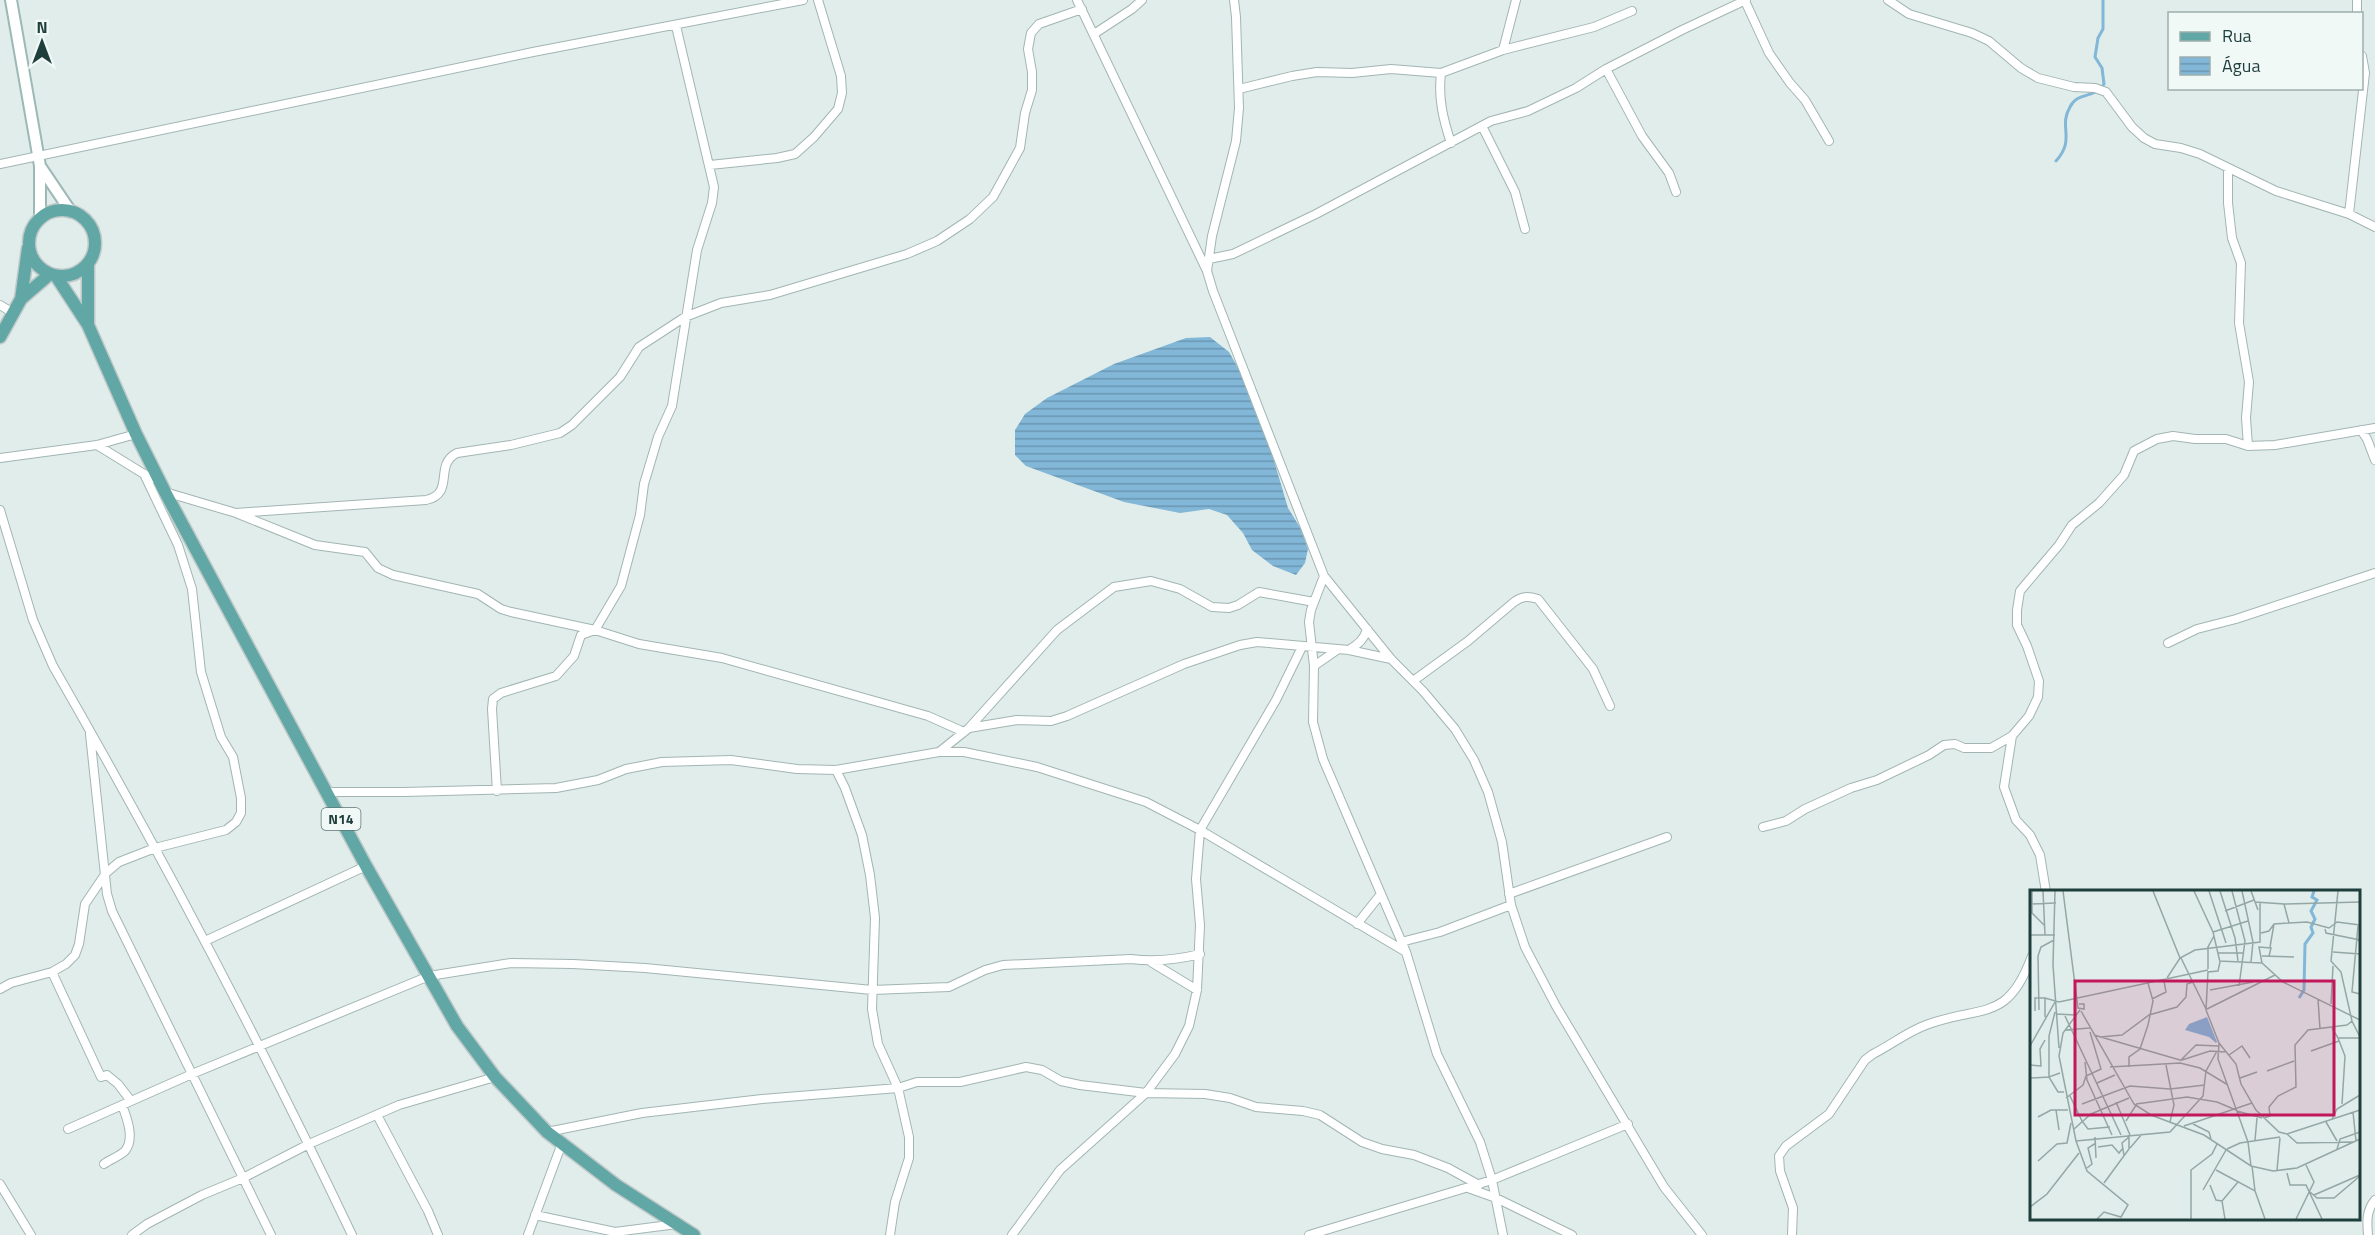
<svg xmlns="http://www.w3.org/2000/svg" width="2375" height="1235" font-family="'Titillium Web',sans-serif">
<defs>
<pattern id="water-rules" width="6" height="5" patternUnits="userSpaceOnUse" patternTransform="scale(1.5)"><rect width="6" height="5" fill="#82b7d8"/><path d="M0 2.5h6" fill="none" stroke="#6a96b0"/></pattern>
</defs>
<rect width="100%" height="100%" fill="#e0edea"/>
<!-- water -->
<path fill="url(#water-rules)" d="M1210 337 1229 352 1245 380 1267 437 1288 508 1301 529 1308 549 1305 563 1296 575 1273 566 1252 550 1243 533 1227 515 1209 509 1180 513 1124 502 1026 466 1015 455V430L1025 414 1047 398 1114 364 1186 338Z"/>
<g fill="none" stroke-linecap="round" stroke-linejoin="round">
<!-- stream -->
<path stroke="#82b7d8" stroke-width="3" d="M2056 161C2076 139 2058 127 2070 107 2078 91 2093 100 2104 84L2102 68 2095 57 2098 38 2103 29V0"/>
<defs>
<path id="street" d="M1077 0 1207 271
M1234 0 1236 17 1239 108 1236 141 1212 236 1207 271 1213 291 1324 576 1391 659 1423 691 1455 729 1474 760 1488 792 1502 842 1511 905 1525 947 1556 1006 1664 1187 1702 1235
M1888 0 1909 14 1972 33 1989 41 2021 68 2038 78 2074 87 2095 88 2106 92 2132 127 2144 138 2155 144 2181 148 2200 154 2276 191 2349 214 2375 227
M2357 0V14
M1745 1 1769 53 1790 83 1805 100 1829 141
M1094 34 1132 9 1142 0
M1503 50 1516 0
M1606 69 1642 136 1669 173 1676 192
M1441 73C1438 98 1443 119 1451 143
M1239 89 1292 76 1317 72 1352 73 1391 69 1441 73 1503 50 1594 27 1632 11
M1482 126 1515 192 1525 229
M0 164 533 52 803 0
M710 165 777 158 795 154 814 137 838 109 842 93 841 76 818 0
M2228 168V203L2232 238 2241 263 2239 323 2249 382 2246 418 2248 446
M2349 214 2365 73 2362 56
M1209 259 1233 254 1316 214 1491 121 1528 111 1576 88 1606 69 1682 30 1746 0
M0 305 13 313
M2361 430 2367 439 2375 460
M97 445 144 474 159 481
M0 458 97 445 136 434
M165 492 236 513 315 545 365 552 378 568 393 575 478 594 501 609 511 612 595 630 639 644 722 658 928 716 964 732
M0 510 33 620 53 666C160 852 260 1041 352 1235
M236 513 426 500C456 493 433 465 457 453L511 445 560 433 572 425 620 377 639 347 685 317 721 303 770 295 907 254 937 241 970 219 993 197 1020 148 1025 113 1032 90V72L1028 49 1031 33 1039 24 1082 9
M1324 576 1311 610 1309 622 1314 666 1313 722 1323 759 1406 952 1437 1054 1480 1142 1492 1180 1503 1235
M2168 643 2197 629 2236 619 2375 573
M1349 650C1358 644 1364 640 1367 629
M1314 666 1337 650
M1413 681 1468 641 1514 602C1522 596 1528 596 1538 599L1593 669 1610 706
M969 728 1017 720 1051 721 1067 716 1184 664 1240 645 1257 642 1349 650 1391 659
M90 734 107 894 112 911 271 1235
M939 752 969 728 1057 630 1114 587 1151 581 1180 589 1212 607 1229 608 1238 605 1259 592 1314 602
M836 770 845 788 862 835 870 875 875 918 872 1009 878 1044 898 1088 909 1137V1158L895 1202 890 1235
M497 791 492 709 493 699 501 693 556 676 574 656 581 635 595 630 621 586 640 515 644 484 658 437 672 406 697 250 712 203 714 187 676 26
M326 792H404L556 788 598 780 626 769 662 762 731 760 797 769 836 770 939 752H964L1037 767 1146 802 1200 830 1406 952
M1763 827 1786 821 1805 809 1851 788 1877 780 1929 755 1944 745 1955 744 1964 748H1991L2012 736
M2046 892 2040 855 2030 835 2016 820 2004 787 2012 736 2029 716 2038 697 2039 681 2027 646 2017 625V610L2020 591 2059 545 2072 525 2099 503 2124 475 2134 451 2157 439 2173 436 2195 439H2226L2248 446 2275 445 2375 428
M1509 894 1667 837
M1357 924 1381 894
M205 941 366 866
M1401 942 1440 932 1511 905
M1151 962 1197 990
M52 972 101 1077 107 1075 118 1084 131 1101
M0 989 11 983 52 972 66 964 75 955 79 944 85 904 106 873 119 862 155 848 226 830 236 822 241 813V798L233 757 221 737 201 672 192 589 178 545 144 474
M377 1115 428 1211 438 1235
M68 1129 192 1074 429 976 511 963 573 964 645 968 872 990 949 987 985 970 1003 965 1131 959C1155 962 1176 960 1200 954
M547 1132 642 1113 762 1099 898 1088 917 1082H960L1026 1067 1042 1070 1061 1081 1080 1085 1146 1093 1205 1094 1230 1098 1256 1107 1303 1111 1320 1115 1362 1142 1382 1149 1414 1155 1448 1168 1479 1185
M104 1164C109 1160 120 1156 125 1151 135 1139 127 1118 122 1105
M0 1184 31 1235
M1468 1188 1496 1198 1572 1235
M535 1215 615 1232 677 1224
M132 1235 147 1224 202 1195 243 1178 309 1144 399 1105 495 1077
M528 1235 562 1143
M1012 1235 1060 1170 1146 1093 1175 1054 1189 1026 1197 990 1200 925 1196 879 1200 830 1276 700 1302 647
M1309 1235 1492 1180 1628 1124
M1792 1235 1793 1208 1780 1171 1779 1156 1786 1146 1829 1114 1865 1060 1873 1054C1891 1045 1907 1032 1926 1025 1982 1004 2007 1024 2032 956
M2368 1235C2367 1222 2366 1211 2375 1200"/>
<path id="secondary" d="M11 0 40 166V219
M40 166 71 212"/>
<path id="primary" d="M29 243a33 33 0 1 1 66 0a33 33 0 1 1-66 0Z
M88 264V323
M56 276 88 325 136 434 165 492 366 866 457 1026 495 1077 547 1132 616 1185 694 1235
M21 299 50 274
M0 337 21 299 28 248"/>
</defs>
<!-- street casing -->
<use href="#street" stroke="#a2b5b3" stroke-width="10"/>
<!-- secondary casing -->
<use href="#secondary" stroke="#9db9b6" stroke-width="14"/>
<!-- primary casing -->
<use href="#primary" stroke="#c0c9c9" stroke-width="15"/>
<!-- street -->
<use href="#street" stroke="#fff" stroke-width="8"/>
<!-- secondary -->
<use href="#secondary" stroke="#fff" stroke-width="10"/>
<!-- primary -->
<use href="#primary" stroke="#60a7a5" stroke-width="12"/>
</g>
<g text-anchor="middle" stroke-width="5" stroke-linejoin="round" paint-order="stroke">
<!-- shield labels -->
<rect fill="#f1f9f7" stroke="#5e7775" stroke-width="1.5" x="321.5" y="808" width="39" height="22" rx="4.5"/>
<g font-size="14" font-weight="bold" fill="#1f3f3d">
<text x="341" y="824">N14</text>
</g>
</g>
<!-- overview -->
<g transform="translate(2030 890)">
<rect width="330" height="330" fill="#e0edea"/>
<path d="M177 127 187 152 186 153 179 147 155 140 159 134Z" fill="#82b7d8"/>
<path fill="none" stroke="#82b7d8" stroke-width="3" d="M269 108 274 100 275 54 283 43 281 37 285 29 281 21 287 10 282 7 284 1"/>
<path fill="none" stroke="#93a7a5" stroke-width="1.5" d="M2 1V23M13 1 15 45M25 1 23 75 29 158M33 1 48 118 54 119V114H49M123 1 150 68M164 1 183 42 190 72 188 81 178 82 176 120 189 153 206 174 211 194 226 220 249 242 257 244 330 220M179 1 196 53M190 1 205 48 208 71M202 1 215 51 209 96M212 1 223 52 221 72M221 1 228 20M308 1 301 71 311 82 322 131 330 147M225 12 254 14 259 33 277 32 299 38 307 32 330 35M0 14 26 13M254 14 330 12M0 21 14 35M195 21 224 10M328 36 322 102 330 104M295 39 296 43 330 50M183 42 218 31M231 43 239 41 244 34 259 33M0 45H25M240 57 244 34M303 62 330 64M188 63H214M232 66 264 67M151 68 176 119M189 71 232 73 253 92 330 130M232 73 229 57 241 58 239 66M178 79V57L184 46M137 88 150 68 165 60 230 52V12M180 100 223 92M15 108 29 112 178 80M122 109 136 102 134 91M288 109 290 139M301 114 303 76M177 119 245 85M9 120 8 66 11 57 24 50M50 120 33 143 29 166 46 251 57 281 98 315 91 327 74 322 67 329M5 121V108H15V127M51 121 104 214 121 225 174 245 221 276 243 281 267 278 330 249M25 122 19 146V187L30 183M26 124 46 125M35 126 91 245M302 138 308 148H329M35 140 60 138M64 145 150 170M70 147 92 145 119 125 147 117 156 107 157 94 163 92M308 148 315 166 312 214M189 153 188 169 218 252 221 276M0 156 25 112M281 161 309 151M199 165 212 156 220 168M152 170 180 161 195 162M150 171 166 155 188 156M55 172 57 190 82 245M0 175 11 176 10 159 15 150M136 175 144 215 140 232M80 177 150 173 170 178 198 195M99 177V167L110 159 118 135 123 111 118 93M237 181 264 171M0 188 19 187 28 202H34M210 188 227 182M67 193 85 185M40 206 52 231M36 208 53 195 56 186 71 179 60 142M86 212 100 245M52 214 100 196 140 199 175 195M106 214 157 207 187 212 206 220M26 220 29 240M207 221 232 228M323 222 326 251M8 227 21 220H38M234 228 240 226 239 217 248 206 266 197 265 155 278 140 317 135 322 131M302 229 307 219 330 205M52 231 58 239 80 237M96 231 106 215M296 232 307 251M163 234 179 242 181 249M154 236 222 213M44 239 61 224 99 208M257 244 267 253 323 252M65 247 66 268M225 250 227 228M46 251 140 242 173 206 176 181 187 161M68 257 82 255 89 263 93 258M100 258 112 244M197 259 210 253 250 247M307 259 310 249 330 242M94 266 92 253 99 247M8 271 27 254 37 253 41 233M57 278 62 274 58 258 66 253M186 280 225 301 222 276M247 280 250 248M257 283 260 295H276L292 329M74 293 99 259V245M180 295 186 310 192 311M173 300 196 260M225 301 235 329M280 302 287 308H304L330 286M284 305 330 285M0 317 17 304 49 263M161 329V280L182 264 187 254M195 329 192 311 208 292M266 329 284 292 276 275"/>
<path fill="#c2185b" fill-opacity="0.15" stroke="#c2185b" stroke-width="3" d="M45 91H304V225H45Z"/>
<rect width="330" height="330" fill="none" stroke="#1f3f3d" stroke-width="3"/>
</g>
<!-- legend -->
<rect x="2168" y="12" width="195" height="78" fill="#f1f9f7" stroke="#9dafad" stroke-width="1.5"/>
<rect x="2180" y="32" width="30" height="9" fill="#60a7a5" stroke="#9dafad" stroke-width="1.5"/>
<text x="2222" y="42" font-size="18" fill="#1f3f3d">Rua</text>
<rect x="2180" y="57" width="30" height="18" fill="url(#water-rules)" stroke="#9dafad" stroke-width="1.5"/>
<text x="2222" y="72" font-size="18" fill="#1f3f3d">Água</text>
<!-- north arrow -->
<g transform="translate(42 42)" stroke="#f1f9f7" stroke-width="4.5" paint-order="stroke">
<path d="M0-4.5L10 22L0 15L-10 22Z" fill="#1f3f3d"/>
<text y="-9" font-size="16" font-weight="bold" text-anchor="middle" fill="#1f3f3d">N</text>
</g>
</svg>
